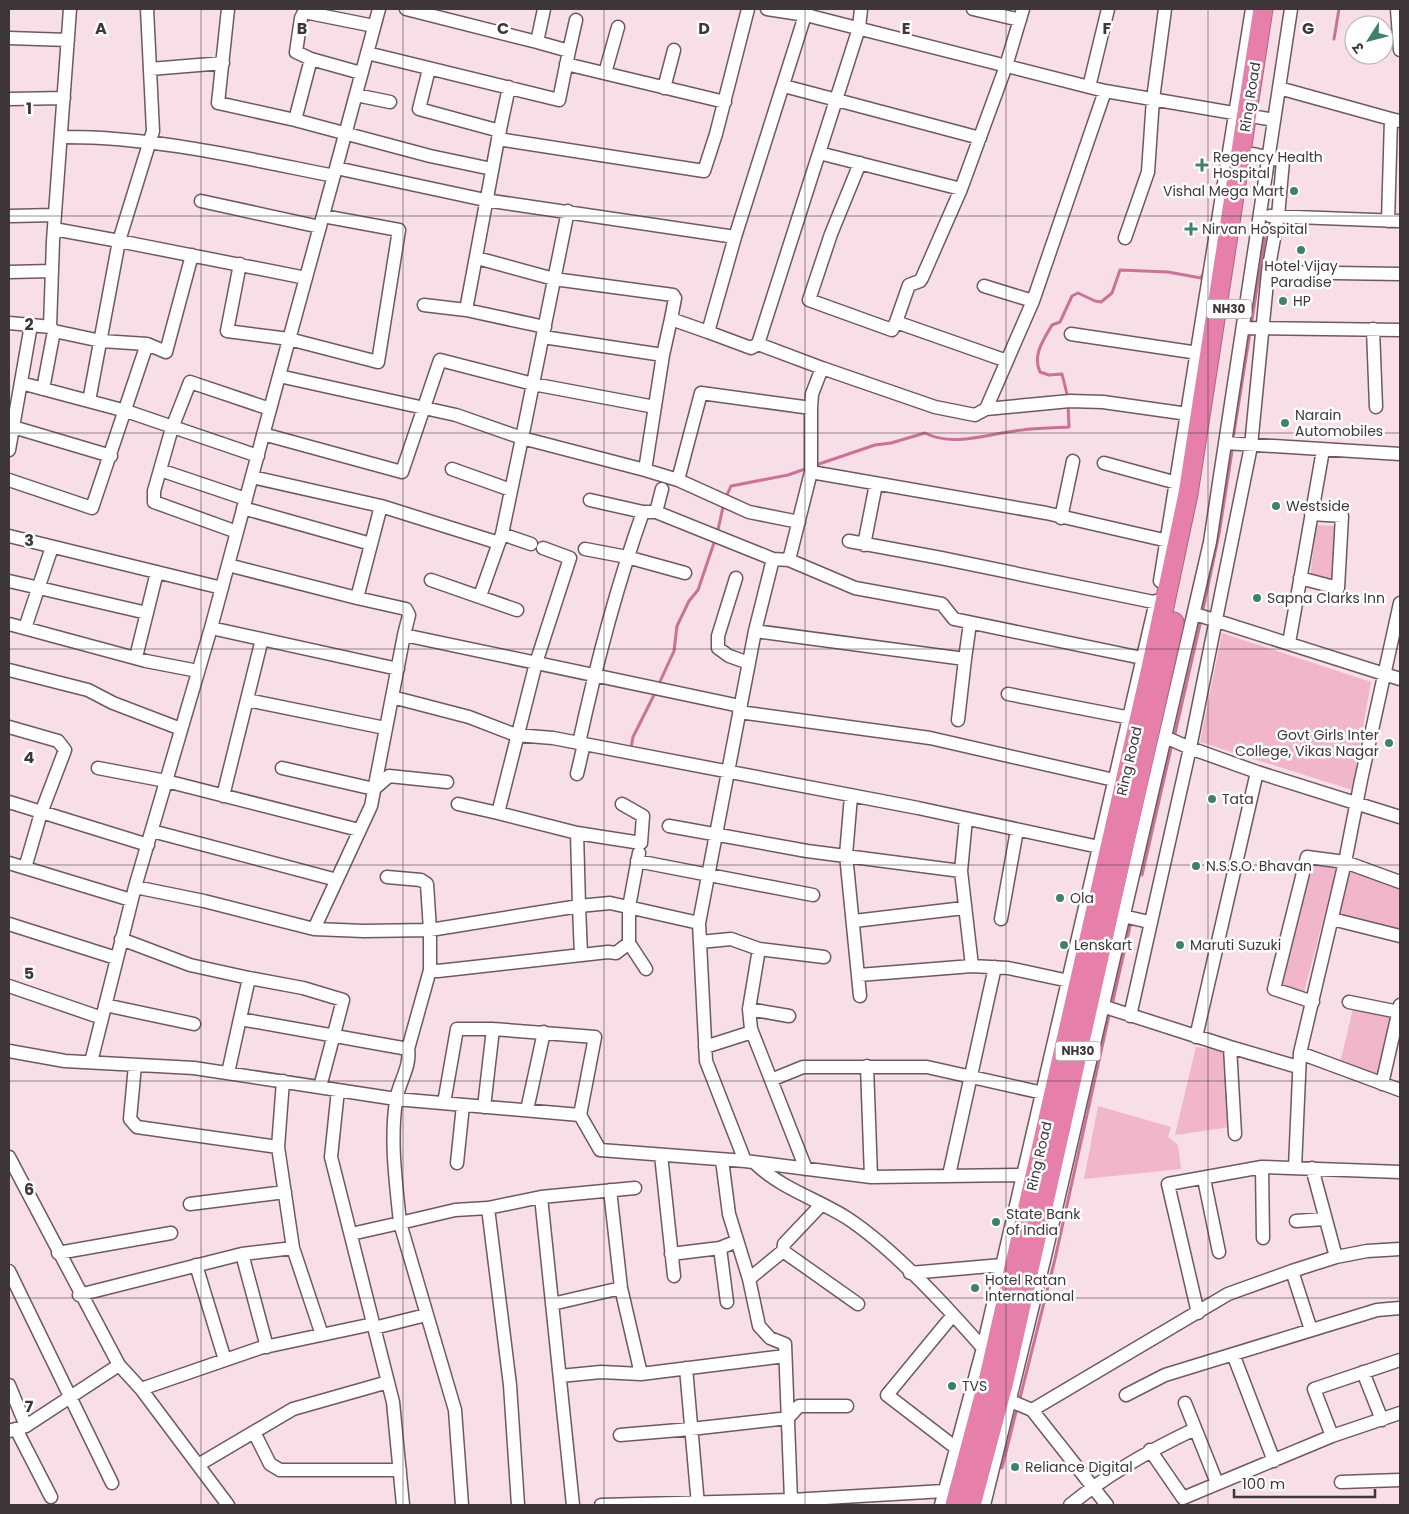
<svg xmlns="http://www.w3.org/2000/svg" width="1409" height="1514" font-family="Poppins,'Noto Sans Devanagari',sans-serif">
<rect width="100%" height="100%" fill="#f7dee7"/>
<!-- green -->
<path fill="#f1b6cc" d="M1316 525 1337 526 1335 584 1310 578Z
M1222 633 1371 682 1352 790 1200 742Z
M1308 862 1337 868 1303 996 1280 988Z
M1348 867 1400 889V931L1339 914Z
M1353 1009 1394 1016 1376 1077 1340 1063Z
M1196 1047 1223 1050 1231 1127 1175 1135Z
M1098 1106 1171 1127 1168 1137 1178 1145 1181 1169 1084 1179Z"/>
<g fill="none" stroke-linecap="round" stroke-linejoin="round">
<!-- stream -->
<path stroke="#ca7297" stroke-width="3" d="M1334 39 1339 9
M1251 326 1265 237
M1068 398 1062 374 1049 375 1040 372C1032 355 1044 339 1052 325L1060 322 1072 296 1078 293 1095 301 1101 302 1112 293 1120 270 1168 272 1201 278 1204 272
M1233 439 1250 332
M813 466 875 445 891 443 925 433C954 448 991 433 1022 430 1037 428 1054 428 1069 427L1068 404
M726 497 731 486 788 475 808 468
M717 534 724 503
M1202 614 1219 534 1233 445
M658 686 674 651 677 626 689 601 698 590 715 540
M1174 738 1201 620
M631 748 633 737 656 691
M1142 875 1172 744
M1112 1005 1131 922
M1019 1402 1055 1259 1110 1011
M1002 1468 1017 1408"/>
<defs>
<path id="minor" d="M147 9 153 131 119 241 306 278
M228 9 218 103 295 120 311 59 361 73
M379 9 336 168 485 200 735 237
M406 9 537 42 544 9
M767 9 806 15 1105 91 1274 120
M973 9 1020 20
M1397 9 1400 50
M9 38 68 40
M569 51 576 20
M367 53 559 100 569 51 537 42
M311 59 296 52 301 18 304 12 374 26
M566 64 725 102
M150 69 223 63
M429 69 419 109 500 131
M605 73 618 27
M784 86 980 138
M1089 87 1108 9
M664 88 674 50
M1279 88 1391 119
M356 95 390 102
M9 99 64 98
M295 120 430 156 492 169
M61 137C152 136 244 158 334 176
M498 139 509 87
M819 153 961 189 1006 66 1023 9
M860 163 831 234 809 300 892 330 896 322
M961 189 922 278 920 281 909 285 896 322 1007 361
M201 201 320 227
M11 216 55 215
M1270 216 1400 221
M1388 221 1391 119 1400 121
M54 229 119 241 89 401
M1125 238 1148 172 1153 99 1165 9
M477 258 554 279 673 295 675 298 671 319
M240 264 227 331 289 339 378 362 399 230 323 216
M9 272 52 271
M1268 272 1400 274
M984 286 1033 301
M424 305 466 310 545 327
M466 310 498 139 704 171 716 134 748 9
M9 323 31 325
M50 327 54 331 101 341 147 344
M1243 328 1400 330
M1373 329 1376 407
M1071 334 1205 354
M543 337 663 355
M758 344 751 348 708 332 735 237 807 9
M822 368 758 344 859 28 861 9
M279 376 336 168
M21 383 126 411 258 456
M43 389 54 331
M986 409 1070 401 1103 402 1195 415
M13 427 111 456
M263 434 402 472 440 360 533 384 655 407
M1225 443 1400 454
M9 450 31 325 50 327 53 241 70 9
M1104 463 1177 483
M452 469 511 490
M160 470 246 499
M645 470 678 480 701 393 811 408
M811 472 1046 513 1168 541
M9 480 92 508 147 344 166 352 192 255
M678 480 749 512 799 522
M590 500 643 512
M381 506 499 543
M243 508 371 544
M656 512 773 559
M1061 518 1073 461
M237 532 154 502V491L172 428 190 382 270 409
M502 534 531 544
M9 536 222 588
M849 541 941 558 1163 604
M864 545 876 484
M543 548 570 558 536 663 498 813 577 833 641 843 643 816 622 804
M585 549 627 557 685 573
M789 560 855 588 942 604 954 619 1142 658
M228 565 357 598 381 506 252 477
M736 578 718 636V648L729 656 749 663
M1300 578 1338 588 1342 516 1311 514
M431 580 517 610
M9 581 147 613
M1160 581 1252 9
M480 596 502 534 522 438 645 470 663 355 671 319 708 332
M357 598 406 609 409 615 404 635
M1195 614 1400 679
M9 624 146 661 198 671
M25 628 52 547
M211 628 398 669
M755 631 965 659 958 720
M1289 643 1323 450
M136 657 157 572
M965 659 970 623
M9 670 88 690 113 703 181 729
M1008 694 1136 719
M392 697 469 717 516 735 553 738 918 808 1099 847
M247 700 385 728
M739 712 930 738 1114 780
M9 727 58 741 65 750 41 813 25 868
M1165 737 1190 748 1257 772 1400 817
M579 743C596 665 616 588 643 512H656L662 489
M98 768 166 781 359 830
M282 768 374 789 389 776 447 782
M577 774 584 744
M223 796 262 639
M851 796 846 855 860 996
M9 802 148 845
M458 804 498 813
M966 819 961 871 972 966
M669 826 807 851 961 871
M152 831 337 880
M639 853 629 907V943L646 969
M637 861 813 895
M9 863 131 900
M387 877 421 880 427 884 430 930V970L438 971 608 952 616 953 629 943
M135 887 211 628 279 376 456 415 522 438 568 211
M1123 916 1149 922
M1001 919 1017 830
M1332 919 1400 936
M854 921 964 908
M9 924 116 958
M314 929 364 931 430 930 579 906 577 833
M121 939 190 965 249 978 228 1073
M700 942 731 939 759 949 749 1009 751 1029 806 1169
M759 949 824 957
M581 955 579 906 610 903 699 923
M859 975 972 966 1008 968 1069 981
M249 978 303 988 343 1000 320 1087
M9 986 102 1018
M1313 1002 1274 989 1307 857 1345 862 1400 882
M1349 1002 1399 1012
M105 1005 194 1024
M1102 1006 1230 1047 1298 1067
M749 1009 789 1016
M1130 1016 1190 748 1251 446 1268 272 1278 216 1283 161 1253 154
M240 1019 408 1049C411 1068 398 1083 396 1101 390 1142 396 1182 400 1223L455 1210 488 1208 510 1385 518 1505
M1196 1037 1257 772
M705 1047 752 1032
M1230 1047 1235 1134
M408 1049 430 970
M9 1051 65 1061 194 1068 396 1099 580 1115 600 1150 745 1161
M1300 1053 1400 1090
M91 1062 135 887 204 901 314 929 371 806 404 635 740 706
M135 1065 130 1119 137 1127 278 1147
M867 1066 871 1177
M771 1080 803 1067H927L1043 1093
M283 1081 278 1147 293 1248 322 1335
M1382 1084 1400 1005
M338 1090 331 1157 393 1402 403 1505
M444 1103 457 1029H493L595 1037 580 1115
M484 1107 493 1029
M527 1110 544 1032
M661 1155 674 1276
M9 1157 119 1365 141 1389 228 1505
M722 1160 729 1214 749 1279 759 1326 770 1338 785 1344 791 1500
M457 1163 463 1105
M756 1164C782 1189 817 1199 847 1218 893 1248 946 1306 983 1348
M1262 1167 1263 1238
M1295 1168 1300 1053 1345 862 1361 780 1400 603
M1312 1168 1336 1257
M949 1175 995 967
M1024 1175 871 1177 745 1161 706 1061 699 923 755 631 773 559 789 560 811 472V408L812 394 822 368 935 407 975 415 986 409 1033 301 1105 91
M1204 1179 1219 1252
M610 1190 621 1288 641 1374
M541 1197 573 1505
M190 1204 285 1192
M488 1208 541 1197 635 1188
M1296 1221 1324 1219
M351 1234 400 1223 455 1410 462 1505
M720 1248 727 1302
M783 1251 858 1304
M58 1253 171 1233
M242 1254 267 1347
M671 1254 720 1248 737 1241
M196 1265 225 1360
M9 1271 112 1483
M1292 1271 1311 1330
M910 1273 1002 1265
M749 1279 783 1251 784 1244 821 1205
M79 1295 242 1254 293 1248
M552 1304 621 1288
M1198 1313 1168 1184 1262 1167 1400 1172
M953 1315 887 1395 956 1448
M374 1328 426 1315
M1233 1354 1274 1461
M686 1368 698 1505
M1363 1372 1382 1420
M560 1376 601 1372 641 1374 785 1356
M9 1385 26 1426
M141 1389 260 1348 373 1324
M1126 1395 1165 1375 1377 1310 1400 1308
M1008 1400 1032 1410 1107 1505
M1185 1403 1217 1483
M1032 1410 1228 1294 1292 1271 1336 1257 1367 1251 1400 1249
M16 1429 51 1497
M9 1431 26 1426 119 1365
M254 1432 270 1464 280 1470H400
M620 1435 691 1429 788 1418 799 1406H847
M1332 1436 1314 1389 1400 1360
M1150 1450 1183 1498 1332 1436 1400 1413
M198 1465 293 1409 388 1382
M1341 1482 1400 1480
M601 1505 791 1500 944 1491 948 1487
M941 1505 983 1348 1156 601
M984 1505 1046 1252 1210 542 1291 9
M1070 1505C1108 1474 1150 1450 1195 1429"/>
<path id="highway" d="M955 1505 989 1377 1151 668 1188 494 1263 9
M971 1505 1004 1381 1174 622"/>
</defs>
<!-- minor casing -->
<use href="#minor" stroke="#6e5961" stroke-width="15"/>
<!-- highway casing -->
<use href="#highway" stroke="#ac6683" stroke-width="21"/>
<!-- minor -->
<use href="#minor" stroke="#fff" stroke-width="12"/>
<!-- highway -->
<use href="#highway" stroke="#e680ab" stroke-width="19"/>
</g>
<!-- grid -->
<path fill="none" stroke="#3f3639" stroke-width="1" stroke-opacity="0.55" d="M201 9V1505M403 9V1505M604 9V1505M805 9V1505M1006 9V1505M1208 9V1505M9 216H1400M9 433H1400M9 649H1400M9 865H1400M9 1081H1400M9 1298H1400"/>
<!-- markers -->
<g fill="#3f806f" stroke="#fff" stroke-width="2">
<path d="M1199.5 157.5h5v5h5v5h-5v5h-5v-5h-5v-5h5z"/>
<circle cx="1294" cy="191" r="5"/>
<path d="M1188.5 221.5h5v5h5v5h-5v5h-5v-5h-5v-5h5z"/>
<circle cx="1301" cy="250" r="5"/>
<circle cx="1283" cy="301" r="5"/>
<circle cx="1285" cy="423" r="5"/>
<circle cx="1276" cy="506" r="5"/>
<circle cx="1257" cy="598" r="5"/>
<circle cx="1389" cy="743" r="5"/>
<circle cx="1212" cy="799" r="5"/>
<circle cx="1196" cy="866" r="5"/>
<circle cx="1060" cy="898" r="5"/>
<circle cx="1064" cy="945" r="5"/>
<circle cx="1180" cy="945" r="5"/>
<circle cx="996" cy="1222" r="5"/>
<circle cx="975" cy="1288" r="5"/>
<circle cx="952" cy="1386" r="5"/>
<circle cx="1015" cy="1467" r="5"/>
</g>
<g text-anchor="middle" stroke-width="5" stroke-linejoin="round" paint-order="stroke">
<!-- shield labels -->
<g fill="#fff" stroke="#797274" stroke-width="1">
<rect x="1206.5" y="299.5" width="45" height="19" rx="4"/>
<rect x="1055.5" y="1041.5" width="45" height="19" rx="4"/>
</g>
<g font-size="12" font-weight="bold" fill="#3f3639">
<text x="1229" y="313">NH30</text>
<text x="1078" y="1055">NH30</text>
</g>
<!-- street labels -->
<g font-size="14" fill="#3f3639" stroke="#fff">
<text transform="translate(1250 97) rotate(-81)" y="5">Ring Road</text>
<text transform="translate(1129 761) rotate(-77)" y="5">Ring Road</text>
<text transform="translate(1039 1156) rotate(-77)" y="5">Ring Road</text>
</g>
<!-- poi labels -->
<g font-size="14" fill="#3f3639" stroke="#fff" text-anchor="start">
<text x="1213" y="162">Regency Health<tspan x="1213" dy="16">Hospital</tspan></text>
<text x="1284" y="196" text-anchor="end">Vishal Mega Mart</text>
<text x="1202" y="234">Nirvan Hospital</text>
<text x="1301" y="271" text-anchor="middle">Hotel Vijay<tspan x="1301" dy="16">Paradise</tspan></text>
<text x="1293" y="306">HP</text>
<text x="1295" y="420">Narain<tspan x="1295" dy="16">Automobiles</tspan></text>
<text x="1286" y="511">Westside</text>
<text x="1267" y="603">Sapna Clarks Inn</text>
<text x="1379" y="740" text-anchor="end">Govt Girls Inter<tspan x="1379" dy="16">College, Vikas Nagar</tspan></text>
<text x="1222" y="804">Tata</text>
<text x="1206" y="871">N.S.S.O. Bhavan</text>
<text x="1070" y="903">Ola</text>
<text x="1074" y="950">Lenskart</text>
<text x="1190" y="950">Maruti Suzuki</text>
<text x="1006" y="1219">State Bank<tspan x="1006" dy="16">of India</tspan></text>
<text x="985" y="1285">Hotel Ratan<tspan x="985" dy="16">International</tspan></text>
<text x="962" y="1391">TVS</text>
<text x="1025" y="1472">Reliance Digital</text>
</g>
</g>
<g font-size="16" text-anchor="middle" font-weight="bold" fill="#3f3639" stroke="#fff" stroke-width="5" stroke-linejoin="round" paint-order="stroke">
<text x="101" y="34">A</text>
<text x="302" y="34">B</text>
<text x="503" y="34">C</text>
<text x="704" y="34">D</text>
<text x="906" y="34">E</text>
<text x="1107" y="34">F</text>
<text x="1308" y="34">G</text>
<text x="29" y="114">1</text>
<text x="29" y="330">2</text>
<text x="29" y="546">3</text>
<text x="29" y="763">4</text>
<text x="29" y="979">5</text>
<text x="29" y="1195">6</text>
<text x="29" y="1412">7</text>
</g>
<!-- border -->
<rect width="1409" height="1514" fill="none" stroke="#3f3639" stroke-width="20"/>
<!-- north arrow -->
<g transform="translate(1369 40) rotate(234)"><circle r="24" fill="#ffffff" stroke="#b2afb0"/>
<path d="M0-4L9 19L0 12L-9 19Z" fill="#3f806f"/>
<text y="-8" font-size="14" font-weight="bold" text-anchor="middle" fill="#3f3639">उ</text>
</g>
<!-- scale -->
<path d="M1234 1489v8h141v-8" fill="none" stroke="#3f3639" stroke-width="2.5"/>
<text x="1242" y="1489" font-size="15" fill="#3f3639" stroke="#ffffff" stroke-width="4" paint-order="stroke">100 m</text>
</svg>
